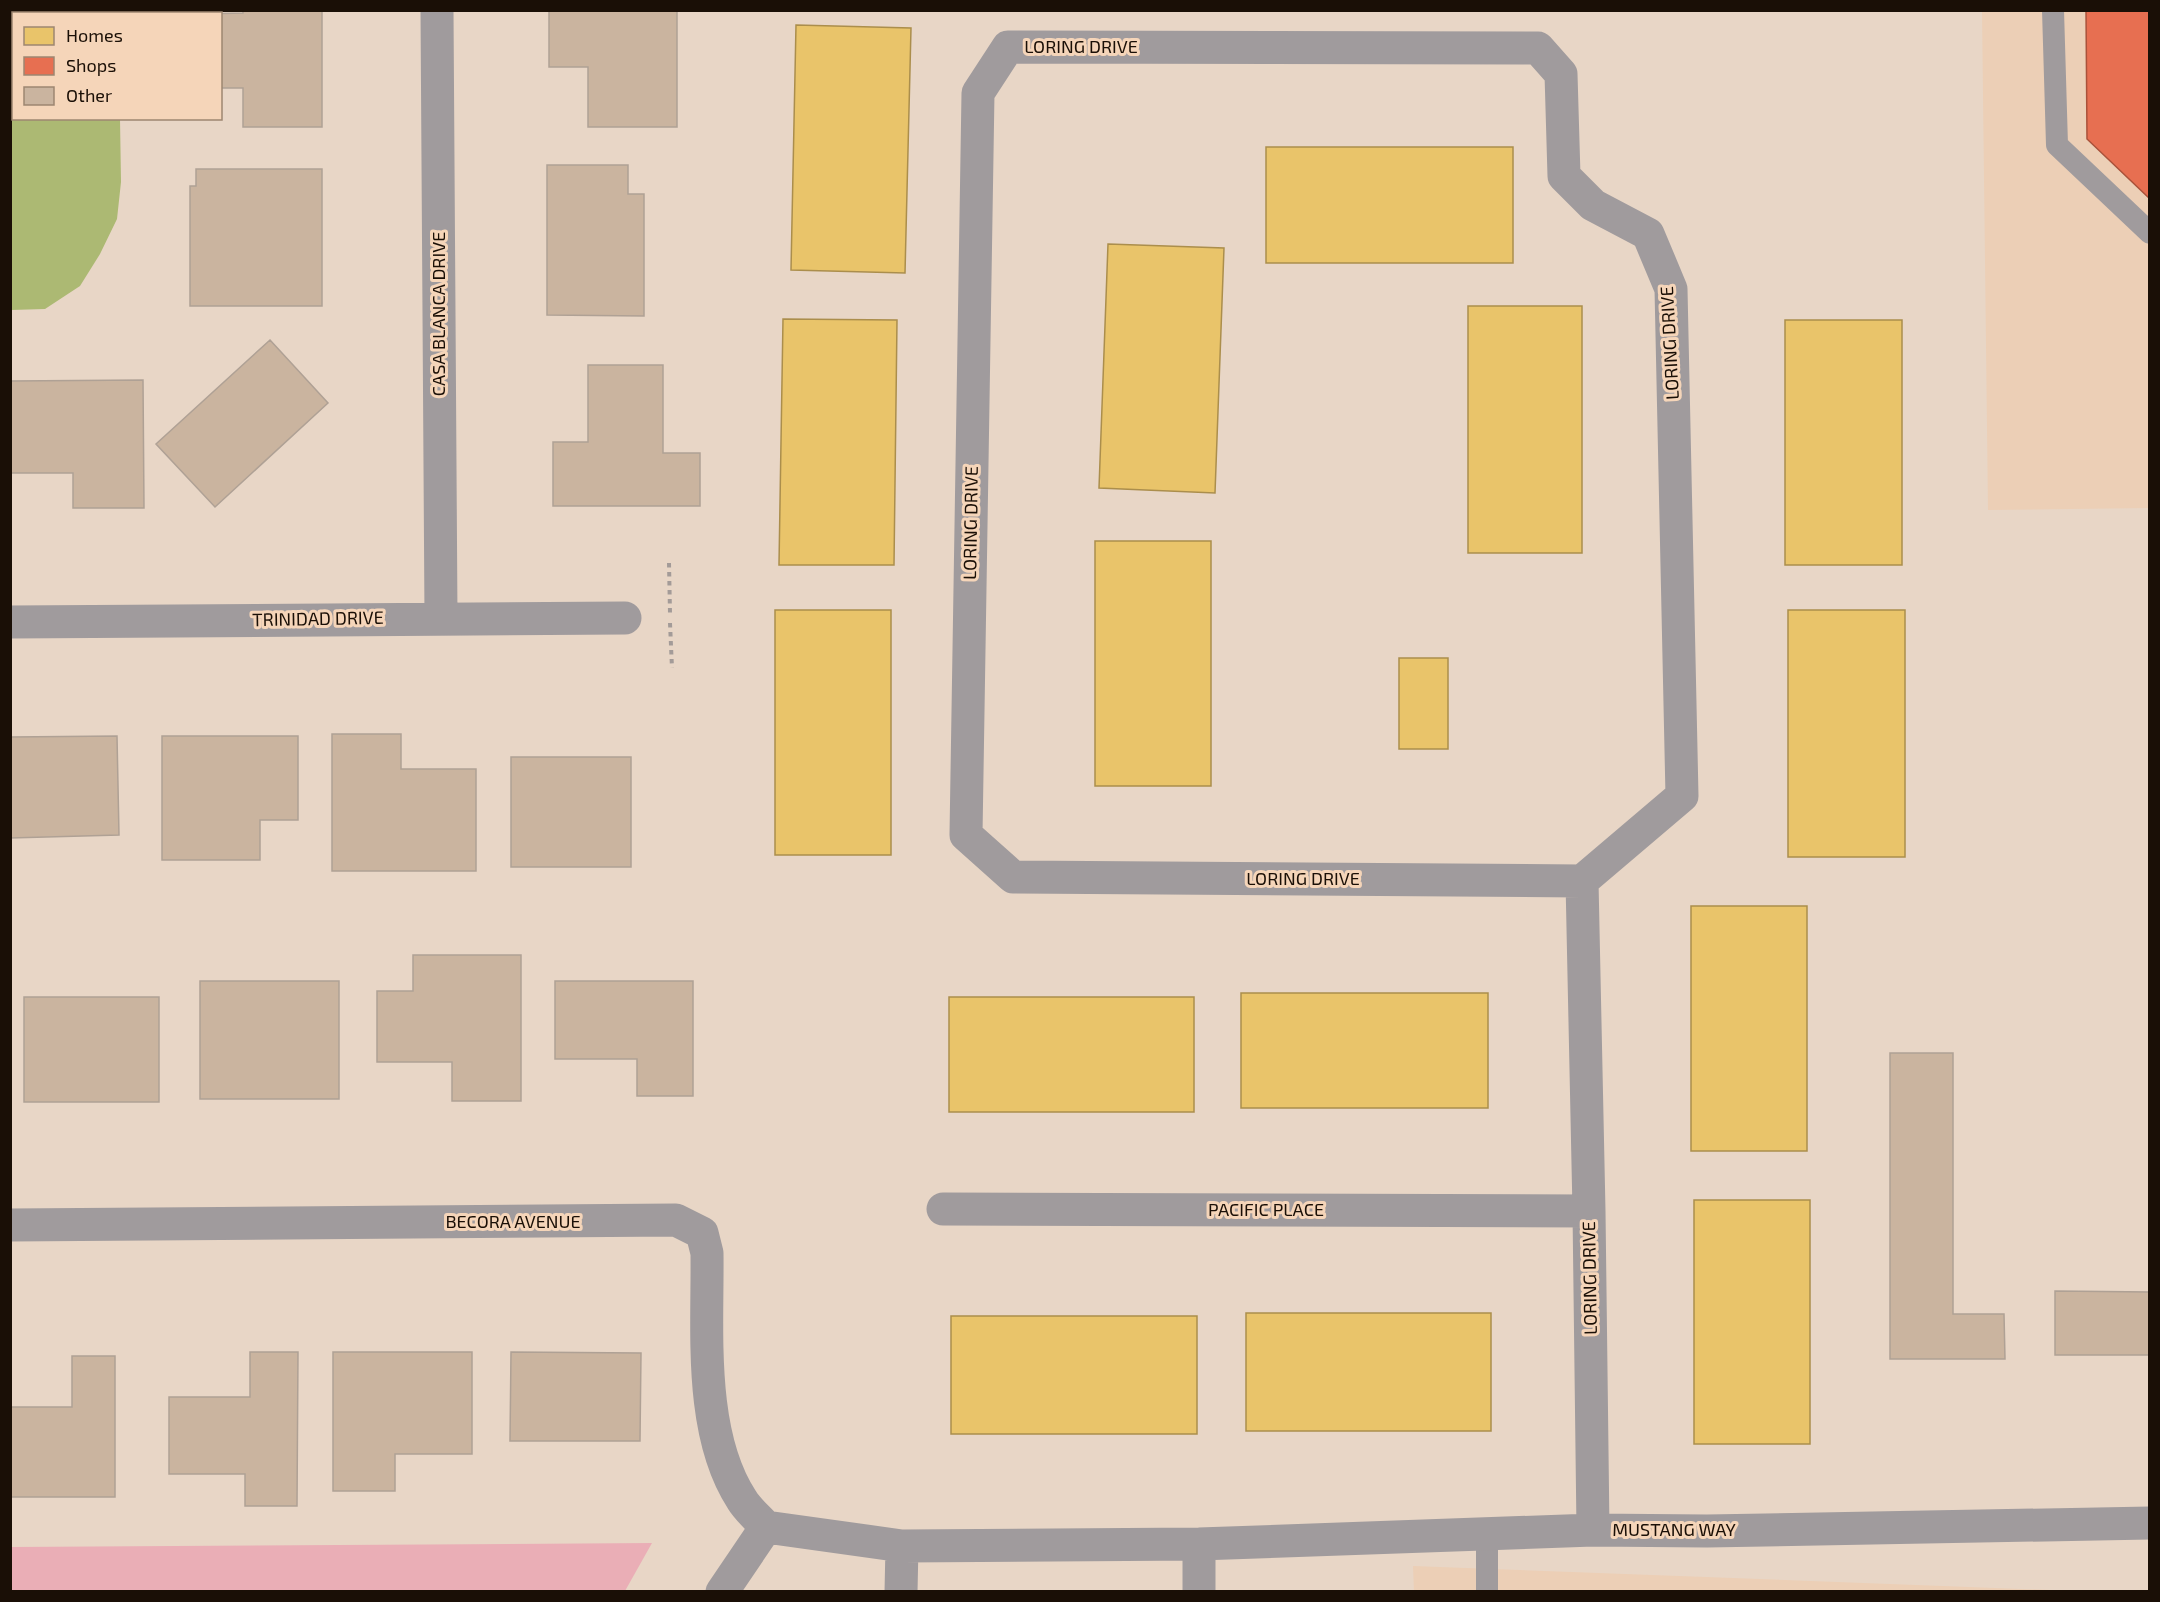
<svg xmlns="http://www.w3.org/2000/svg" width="2160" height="1602" font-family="'Exo 2',sans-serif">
<rect width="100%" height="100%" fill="#e8d6c6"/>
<!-- built -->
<path fill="#eccfb6" d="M1982 11H2149V508L1988 510Z
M1413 1566 2076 1591 1414 1592Z"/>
<!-- green -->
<path fill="#eaaeb6" d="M652 1543 625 1591H11V1547Z"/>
<!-- water -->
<path fill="#acb973" d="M11 10 117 11V14H14V118L120 119 121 182 117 219 100 254 80 286 45 309 11 310Z"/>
<!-- homes -->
<path fill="#e9c46a" stroke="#ab8e4c" stroke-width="1.5" d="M796 25 911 28 905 273 791 270Z
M1266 147H1513V263H1266Z
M1108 244 1224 248 1215 493 1099 488Z
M1468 306H1582V553H1468Z
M783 319 897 320 894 565H779Z
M1785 320H1902V565H1785Z
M1095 541H1211V786H1095Z
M775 610H891V855H775Z
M1788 610H1905V857H1788Z
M1399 658H1448V749H1399Z
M1691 906H1807V1151H1691Z
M1241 993H1488V1108H1241Z
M949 997H1194V1112H949Z
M1694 1200H1810V1444H1694Z
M1246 1313H1491V1431H1246Z
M951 1316H1197V1434H951Z"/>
<!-- shops -->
<path fill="#e76f51" stroke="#aa523a" stroke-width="1.5" d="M2086 10H2150V199L2087 139Z"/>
<!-- building -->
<path fill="#cab49f" stroke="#afa195" stroke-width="1.5" d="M243 10H322V127H243V88H220V14H200L243 13Z
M549 10H677V127H588V67H549Z
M547 165H628V194H644V316L547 315Z
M196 169H322V306H190V186H196Z
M270 340 328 403 215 507 156 444Z
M588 365H663V453H700V506H553V442H588Z
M143 380 144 508H73V473H10V381Z
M332 734H401V769H476V871H332Z
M117 736 119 835 10 838V737Z
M162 736H298V820H260V860H162Z
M511 757H631V867H511Z
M413 955H521V1101H452V1062H377V991H413Z
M200 981H339V1099H200Z
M555 981H693V1096H637V1059H555Z
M24 997H159V1102H24Z
M1890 1053H1953V1314H2004L2005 1359H1890Z
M2055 1291 2150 1292V1355H2055Z
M250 1352H298L297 1506H245V1474H169V1397H250Z
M333 1352H472V1454H395V1491H333Z
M511 1352 641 1353 640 1441H510Z
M72 1356H115V1497H10V1407H72Z"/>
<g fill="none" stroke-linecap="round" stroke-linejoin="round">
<!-- path -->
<path stroke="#a39b98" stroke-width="4" stroke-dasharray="4.5 4.5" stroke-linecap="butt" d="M669 563 670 613
M670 623 672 668"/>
<!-- lane -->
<path stroke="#a09b9d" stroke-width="22" d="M2053 10 2057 145 2150 233
M1487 1592V1535"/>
<!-- street -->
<path stroke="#a09b9d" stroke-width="33" d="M437 10 441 618
M1008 47 1538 48 1561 74 1564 176 1593 205 1648 234 1671 289 1682 796 1582 881 1013 877 966 835 978 93Z
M10 622 625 618
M1582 881 1589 1211 1593 1530
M943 1209 1589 1211
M10 1225 676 1220 702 1233 707 1253C708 1329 698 1433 742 1500 748 1510 758 1518 766 1527
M766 1527 902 1546 1199 1544 1593 1530 1707 1531 2150 1523
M1199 1544V1592
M722 1592 766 1527
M901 1592 902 1546"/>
</g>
<g text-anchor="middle" stroke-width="6" stroke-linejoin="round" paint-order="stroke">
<!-- street labels -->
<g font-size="18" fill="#1a0f06" stroke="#f5d5b9">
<text x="1081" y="53">LORING DRIVE</text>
<text transform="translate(439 314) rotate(-90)" y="6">CASA BLANCA DRIVE</text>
<text transform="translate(1670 343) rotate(-93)" y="6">LORING DRIVE</text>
<text transform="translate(971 523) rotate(-89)" y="6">LORING DRIVE</text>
<text transform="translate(318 619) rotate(-1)" y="6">TRINIDAD DRIVE</text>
<text x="1303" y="885">LORING DRIVE</text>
<text x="1266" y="1216">PACIFIC PLACE</text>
<text x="513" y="1228">BECORA AVENUE</text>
<text transform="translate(1590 1278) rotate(-91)" y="6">LORING DRIVE</text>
<text x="1674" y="1536">MUSTANG WAY</text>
</g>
</g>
<!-- border -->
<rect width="2160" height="1602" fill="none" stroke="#1a0f06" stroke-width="24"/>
<!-- legend -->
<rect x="12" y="12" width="210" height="108" fill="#f5d5b9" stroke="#9d8671" stroke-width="1.5"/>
<rect x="24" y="27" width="30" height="18" fill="#e9c46a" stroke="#9d8671" stroke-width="1.5"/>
<text x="66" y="42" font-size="18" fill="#1a0f06">Homes</text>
<rect x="24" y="57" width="30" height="18" fill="#e76f51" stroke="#9d8671" stroke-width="1.5"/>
<text x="66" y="72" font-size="18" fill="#1a0f06">Shops</text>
<rect x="24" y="87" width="30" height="18" fill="#cab49f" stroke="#9d8671" stroke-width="1.5"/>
<text x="66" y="102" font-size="18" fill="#1a0f06">Other</text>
</svg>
